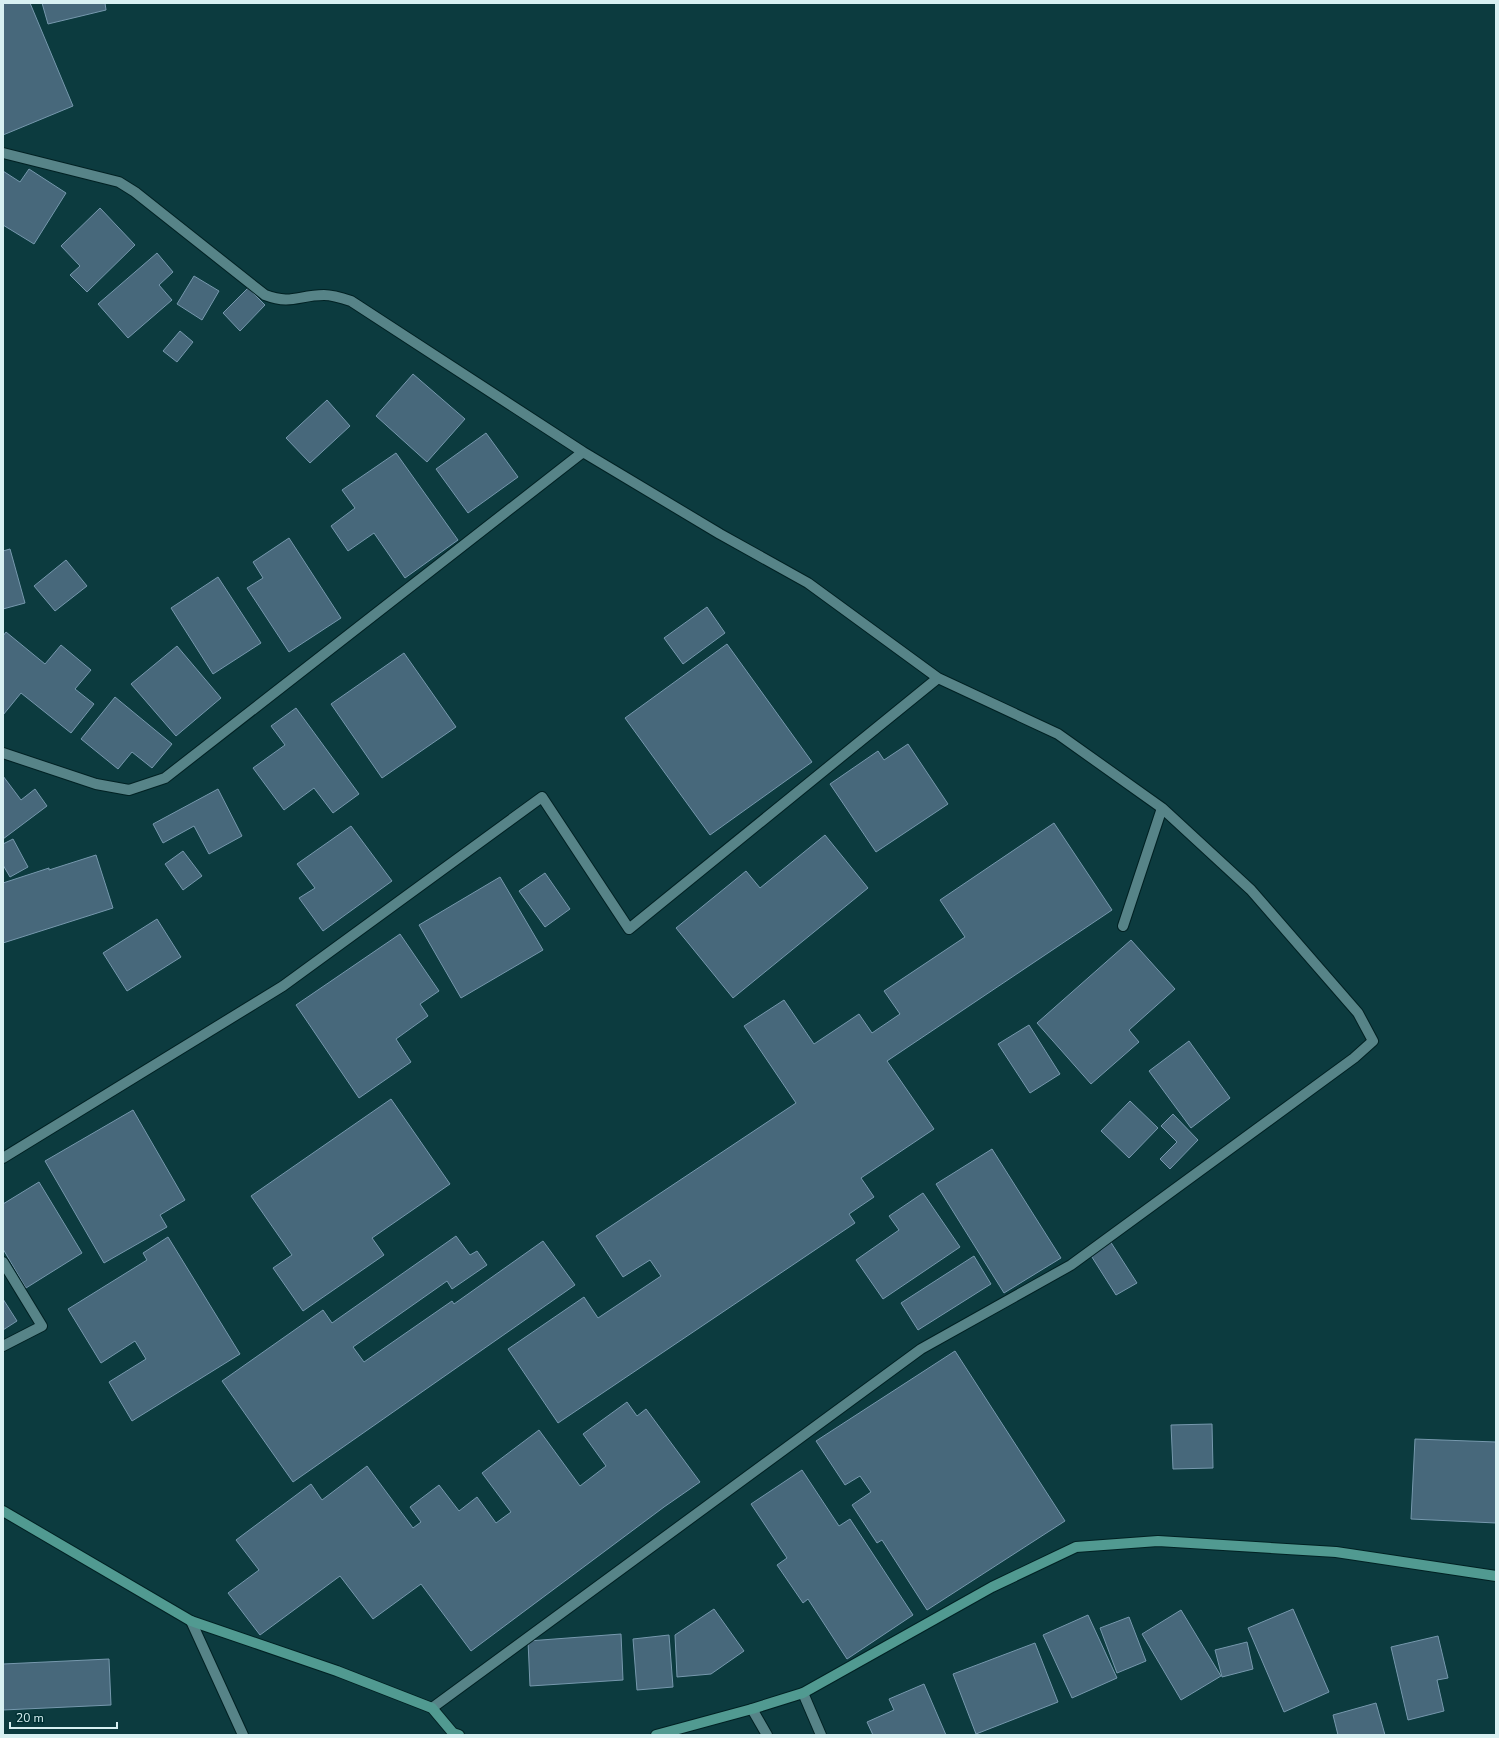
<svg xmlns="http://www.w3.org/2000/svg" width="1499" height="1738" font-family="'Nunito Sans',sans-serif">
<rect width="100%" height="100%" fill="#0c3b3f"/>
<!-- building -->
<path fill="#47687b" stroke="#7698ad" d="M3 3H30L73 106 3 135Z
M42 3H105L106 10 48 24Z
M29 169 66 193 34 244 3 225V171L20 182Z
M100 208 135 245 87 292 70 275 80 266 61 246Z
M157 253 173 272 159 285 172 300 128 338 98 304Z
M194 276 219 291 202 320 177 304Z
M248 288 265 305 240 331 223 313Z
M180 331 193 342 177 362 163 351Z
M413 374 465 419 427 462 376 416Z
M327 400 350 426 310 463 286 438Z
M486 433 518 477 468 513 436 469Z
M396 453 458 540 405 578 374 533 348 551 331 526 355 508 342 490Z
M289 538 341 618 289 652 247 588 263 578 253 562Z
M10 549 25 603 3 609V551Z
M66 560 87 586 55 611 34 586Z
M218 577 261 643 213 674 171 608Z
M707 607 725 633 683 664 664 638Z
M6 632 45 664 61 645 91 670 75 689 94 704 71 733 21 693 3 715V636Z
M727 644 812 762 710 835 625 718Z
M177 646 221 698 176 736 131 684Z
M404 653 456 727 382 778 331 704Z
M115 697 172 744 152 768 132 752 118 769 81 739Z
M296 708 359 794 333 813 314 788 284 810 253 768 285 745 271 726Z
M908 744 948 804 876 852 830 784 878 751 884 760Z
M3 776 21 800 35 789 47 806 3 839Z
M218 789 242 836 209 854 194 826 163 843 153 824Z
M1054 823 1112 910 887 1061 934 1129 861 1178 874 1197 849 1214 855 1223 558 1423 508 1349 584 1297 598 1318 661 1276 650 1260 623 1277 596 1236 796 1103 744 1026 784 1000 814 1044 859 1014 872 1033 900 1014 884 991 965 937 940 900Z
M351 826 392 881 323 931 299 898 315 888 297 864Z
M825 835 868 888 733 998 676 928 746 871 760 888Z
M13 839 28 867 10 877 3 865V844Z
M183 851 202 876 183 890 165 864Z
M96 855 113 908 3 943V883L49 868V870Z
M545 873 570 909 545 927 519 891Z
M500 877 543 950 461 998 419 925Z
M157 919 181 957 127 991 103 953Z
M400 934 439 991 420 1004 428 1016 396 1039 411 1062 359 1098 296 1005Z
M1131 940 1175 989 1129 1030 1139 1042 1091 1084 1037 1023Z
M1029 1025 1060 1074 1030 1093 998 1044Z
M1189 1041 1230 1098 1191 1128 1149 1071Z
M391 1099 450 1184 372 1238 384 1255 303 1311 273 1268 292 1255 251 1196Z
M1130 1101 1158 1128 1129 1158 1101 1131Z
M133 1110 185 1200 160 1215 167 1227 104 1263 45 1161Z
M1173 1114 1198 1140 1170 1169 1160 1159 1177 1142 1161 1126Z
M992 1149 1061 1258 1004 1293 936 1184Z
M39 1182 82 1253 26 1288 3 1249V1204Z
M923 1193 960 1247 883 1299 856 1260 899 1230 889 1216Z
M456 1236 470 1255 477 1251 487 1265 452 1289 447 1281 353 1347 364 1362 452 1301 454 1304 543 1241 575 1285 293 1482 222 1381 323 1310 332 1323Z
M168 1237 240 1354 132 1421 109 1382 146 1359 135 1341 101 1363 68 1309 147 1260 143 1253Z
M1110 1241 1137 1283 1116 1295 1090 1254Z
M974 1256 991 1284 918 1330 901 1303Z
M3 1299 17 1321 3 1330Z
M955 1351 1065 1521 927 1610 882 1540 877 1543 852 1505 871 1492 860 1476 845 1485 816 1441Z
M627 1402 637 1416 646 1409 700 1482 664 1507 471 1651 421 1584 373 1619 340 1576 260 1635 228 1593 259 1570 236 1540 311 1484 322 1500 367 1466 413 1528 421 1522 410 1507 439 1485 459 1511 477 1497 496 1523 511 1512 482 1473 539 1430 580 1486 606 1466 583 1434Z
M1212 1424 1213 1468 1173 1469 1171 1425Z
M1415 1439 1496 1442V1523L1411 1519Z
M802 1470 839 1526 850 1519 913 1615 847 1659 808 1599 803 1603 777 1565 787 1558 751 1504Z
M714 1609 744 1651 711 1674 677 1677 675 1635Z
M1293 1609 1329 1692 1284 1712 1248 1628Z
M1181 1610 1221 1676 1181 1700 1142 1634Z
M1088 1615 1117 1678 1072 1698 1043 1635Z
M1129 1617 1146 1661 1117 1673 1100 1628Z
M621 1634 623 1680 530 1686 528 1641Z
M669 1635 673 1687 637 1690 633 1639Z
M1438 1636 1448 1678 1437 1680 1444 1711 1408 1720 1391 1647Z
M1247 1642 1253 1669 1222 1677 1215 1650Z
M1035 1643 1058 1702 976 1734 953 1674Z
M109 1659 111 1705 3 1710V1664Z
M924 1684 946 1735H873L867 1722 894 1710 889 1699Z
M1376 1703 1385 1735H1338L1333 1715Z"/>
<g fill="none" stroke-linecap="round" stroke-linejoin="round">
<defs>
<path id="service" d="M752 1709 767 1735"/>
<path id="minor" d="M3 153 119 182 135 192 265 295C292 305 298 295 324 295 333 295 342 298 351 301L583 452 720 534 808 583 938 678 1058 734 1162 808 1251 890 1358 1013 1373 1041 1354 1058 1071 1265 921 1349 432 1708
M3 753 96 784 129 790 165 778 583 452
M1123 926 1162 808
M3 1158 283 986 542 797 629 929 938 678
M3 1262 42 1326 3 1346
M191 1621 243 1735
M803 1693 821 1735"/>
<path id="secondary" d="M3 1511 191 1621 337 1671 432 1708 453 1733 459 1735
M656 1735 752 1709 803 1693 992 1587 1076 1547 1158 1541 1336 1552 1496 1576"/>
</defs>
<!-- service casing -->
<use href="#service" stroke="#002123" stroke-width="12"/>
<!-- minor casing -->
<use href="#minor" stroke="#002123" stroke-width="12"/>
<!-- secondary casing -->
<use href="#secondary" stroke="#002123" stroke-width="12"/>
<!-- service -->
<use href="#service" stroke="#578488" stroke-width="10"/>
<!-- minor -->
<use href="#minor" stroke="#578488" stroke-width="10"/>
<!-- secondary -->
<use href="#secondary" stroke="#519a91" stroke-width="10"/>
</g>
<!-- border -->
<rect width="1499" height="1738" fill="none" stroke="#d8f0f2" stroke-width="8"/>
<!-- scale -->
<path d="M10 1722v6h107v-6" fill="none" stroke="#d8f0f2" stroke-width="2"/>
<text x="16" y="1722" font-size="12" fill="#d8f0f2" stroke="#003134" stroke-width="3" paint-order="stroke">20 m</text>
</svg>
